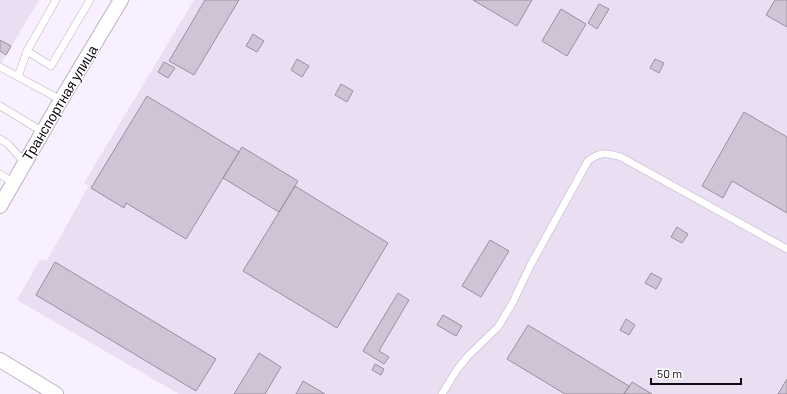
<svg xmlns="http://www.w3.org/2000/svg" width="787" height="394" font-family="Barlow,sans-serif">
<rect width="100%" height="100%" fill="#f8efff"/>
<!-- built -->
<path fill="#eadef3" d="M0 0H39L0 65Z
M194 0H787V394H179L17 300 40 260H47L89 186 84 183Z"/>
<!-- building -->
<path fill="#cec4d6" stroke="#9a90a2" d="M205 0H239L194 75 169 61Z
M473 0H532L517 26Z
M775 0H787V27L766 15Z
M599 4 609 9 597 29 588 23Z
M561 9 586 24 567 56 542 41Z
M253 34 264 41 257 52 246 46Z
M0 40 11 46 6 55 0 51Z
M297 59 309 66 302 77 291 70Z
M655 59 664 63 659 73 650 68Z
M164 62 175 68 168 78 158 72Z
M341 84 353 91 347 102 335 95Z
M147 96 239 152 186 239 126 203 124 208 91 188Z
M744 112 787 137V213L732 181 723 198 702 186Z
M242 147 298 181 279 212 223 178Z
M295 186 388 243 337 328 243 271Z
M677 227 688 234 682 243 671 237Z
M490 240 509 251 481 297 462 286Z
M55 262 216 359 196 391 36 295Z
M651 273 662 279 656 289 645 283Z
M398 293 409 300 379 351 389 357 384 364 363 351Z
M443 315 462 326 456 336 437 325Z
M626 319 635 325 629 335 620 330Z
M528 325 629 386 624 394H565L507 359Z
M259 353 281 367 265 394H234Z
M375 364 384 369 381 375 372 370Z
M787 379V394H778Z
M303 381 325 394H296Z
M632 382 652 394H624Z"/>
<g fill="none" stroke-linecap="round" stroke-linejoin="round">
<defs>
<path id="service" d="M27 51 51 66 90 0
M0 67 61 100
M18 77 27 51 56 0
M0 106 43 132
M0 139 8 144 25 163
M0 174 13 183
M442 394 456 371 468 356 498 327 513 302 530 266 588 161C601 151 607 153 621 157L787 249"/>
<path id="minor" d="M0 206 61 100 121 0
M0 360 56 394"/>
</defs>
<!-- service casing -->
<use href="#service" stroke="#bbb1c4" stroke-width="8"/>
<!-- minor casing -->
<use href="#minor" stroke="#bbb1c4" stroke-width="16"/>
<!-- service -->
<use href="#service" stroke="#fff" stroke-width="7"/>
<!-- minor -->
<use href="#minor" stroke="#fff" stroke-width="14"/>
</g>
<g text-anchor="middle" stroke-width="3" stroke-linejoin="round" paint-order="stroke">
<!-- street labels -->
<g font-size="14" fill="#0e0a10" stroke="#fff">
<text transform="translate(60 103) rotate(-59)" y="5">Транспортная улица</text>
</g>
</g>
<!-- scale -->
<path d="M651 378v6h90v-6" fill="none" stroke="#0e0a10" stroke-width="2"/>
<text x="657" y="378" font-size="12" fill="#0e0a10" stroke="#ffffff" stroke-width="3" paint-order="stroke">50 m</text>
</svg>
